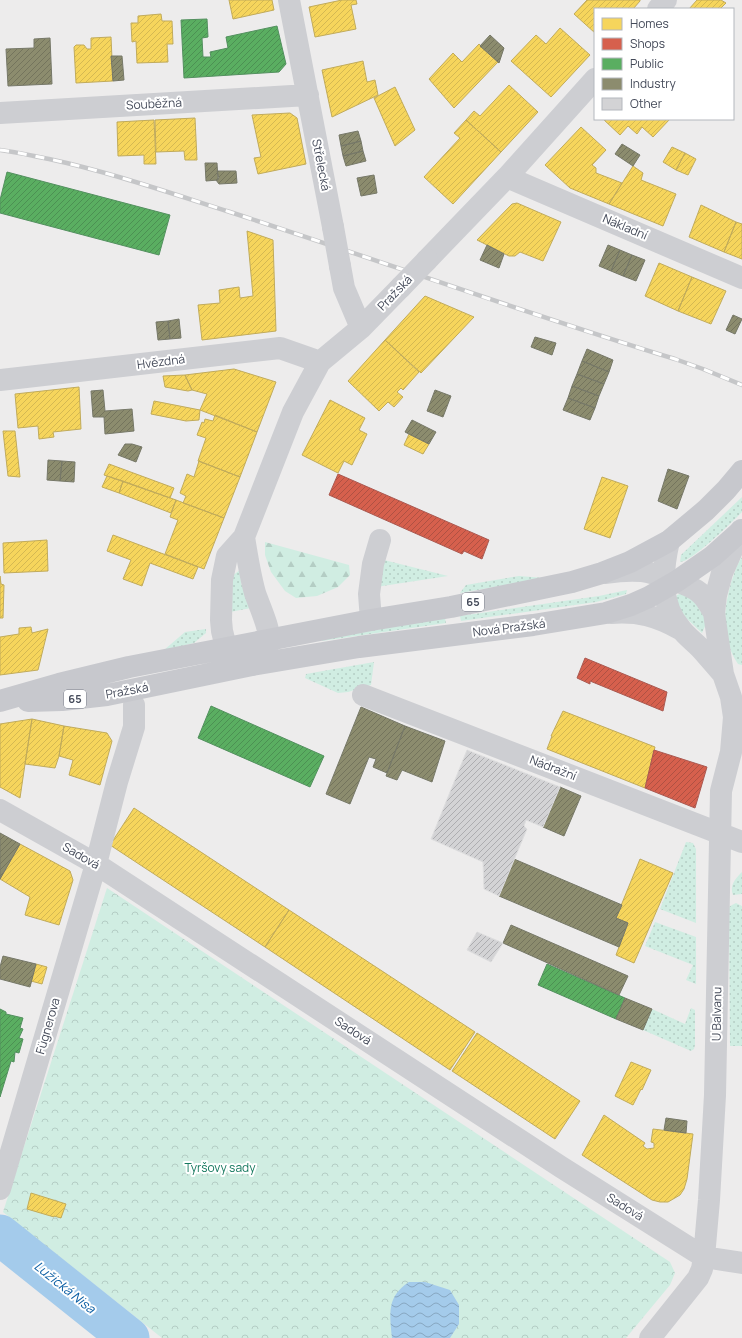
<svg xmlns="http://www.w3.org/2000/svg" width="742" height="1338" font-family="Manrope,sans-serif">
<defs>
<pattern id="grass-dots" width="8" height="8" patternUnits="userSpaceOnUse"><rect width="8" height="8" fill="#d0ede2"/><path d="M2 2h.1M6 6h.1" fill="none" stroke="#b4cdc4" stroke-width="1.8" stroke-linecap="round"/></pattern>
<pattern id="forest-firs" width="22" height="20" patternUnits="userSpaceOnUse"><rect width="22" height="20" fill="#d0ede2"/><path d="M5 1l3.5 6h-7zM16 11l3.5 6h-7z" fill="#b4cdc4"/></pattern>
<pattern id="park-crowns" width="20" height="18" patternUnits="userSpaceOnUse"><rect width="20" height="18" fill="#d0ede2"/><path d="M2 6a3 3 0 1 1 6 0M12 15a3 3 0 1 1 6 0" fill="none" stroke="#b4cdc4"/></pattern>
<pattern id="water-waves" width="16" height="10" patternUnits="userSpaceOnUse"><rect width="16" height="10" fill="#a4cbeb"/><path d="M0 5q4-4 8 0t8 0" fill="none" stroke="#87a7c1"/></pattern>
<pattern id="homes-hatch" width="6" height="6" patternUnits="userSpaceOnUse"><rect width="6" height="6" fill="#f6d55c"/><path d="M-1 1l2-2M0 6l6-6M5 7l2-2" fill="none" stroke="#d4b852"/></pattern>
<pattern id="shops-hatch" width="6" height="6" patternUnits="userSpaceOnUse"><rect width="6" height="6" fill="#d6604d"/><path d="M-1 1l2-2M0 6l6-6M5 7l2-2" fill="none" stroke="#af5143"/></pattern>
<pattern id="public-hatch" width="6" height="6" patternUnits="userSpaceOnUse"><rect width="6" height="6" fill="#5aae61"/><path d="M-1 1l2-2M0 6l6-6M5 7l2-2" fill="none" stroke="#4c9053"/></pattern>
<pattern id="industry-hatch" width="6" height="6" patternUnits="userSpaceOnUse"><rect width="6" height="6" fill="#8c8c6e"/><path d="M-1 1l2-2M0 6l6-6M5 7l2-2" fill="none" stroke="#74745d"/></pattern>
<pattern id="building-hatch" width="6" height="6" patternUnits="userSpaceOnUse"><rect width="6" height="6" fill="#d3d3d5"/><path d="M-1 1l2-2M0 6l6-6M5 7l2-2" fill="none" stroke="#adadb0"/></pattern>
</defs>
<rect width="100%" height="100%" fill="#edecec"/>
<!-- grass -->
<path fill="url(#grass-dots)" d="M742 497V512L738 516C728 526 691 562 680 562L681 555Z
M742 557V665L738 664C721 639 723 610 731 583 734 574 737 564 742 557Z
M384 560 448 576 376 587Z
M240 570 241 583 251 608 230 612 232 576Z
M519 576 545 578 460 593 466 585Z
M627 590 626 594 596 602 461 621 460 616 599 596Z
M682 593 690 594 707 622 702 633 686 618 675 602 677 595Z
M445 618 446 623 322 641V639Z
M206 629V633L194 643 164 650 185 632Z
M374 662 371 685 348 692 338 693 305 678 306 674Z
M686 842 693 843 696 849V923L660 909Z
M742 872V894L733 895C729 885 736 878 742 872Z
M736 903 742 906V1046H730L729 907 732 905Z
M655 922 696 937V984L686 980 693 965 645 946Z
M691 1008 695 1010V1045L694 1049 691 1051 643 1030 652 1009 685 1024Z"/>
<!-- forest -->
<path fill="url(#forest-firs)" d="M265 542 349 565 350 575 338 587 317 596 296 598 285 591 271 572 265 555Z"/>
<!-- park -->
<path fill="url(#park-crowns)" d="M107 888 670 1262 675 1273 670 1285 626 1338H162L3 1212Z"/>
<!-- water -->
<path fill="url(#water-waves)" d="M409 1282H425L450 1290 459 1305V1324L450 1338H392C390 1314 386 1297 409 1282Z"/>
<!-- homes -->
<path fill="url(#homes-hatch)" stroke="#c1ab5b" d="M229 0H272L274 10 233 19Z
M342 0H356L357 4 351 5 356 29 315 37 309 7Z
M587 0H640V1L633 9H595V33L574 14Z
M697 0H721L726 3 720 9H689Z
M161 14 162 21H172L173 44H167L168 62 137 63 136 41 132 42 131 23H138V16Z
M560 28 590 55 551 97 511 61 536 35 546 44Z
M111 37 113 81 76 83 74 47 76 45H84L87 49H91V38Z
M479 44 498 62 454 108 429 79 453 53 462 62Z
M363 61 367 82 375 80 378 95 332 117 322 70Z
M509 85 538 112 501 152 466 120 474 111 480 116Z
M395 87 415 130 395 146 374 98Z
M290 113 297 118 306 164 258 174 254 158 261 157 252 115Z
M195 118 197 160H185L184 151 156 152 155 120Z
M603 119H670L653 137 642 127 637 134 628 126 620 135Z
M154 120 156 164H144V155L118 156 117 122Z
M466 120 501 152 453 204 424 177 460 138 454 133Z
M581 127 606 150 592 165 596 168V173L622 183 609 204 570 188 545 165Z
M672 147 685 153 676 170 663 162Z
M685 153 696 159 688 175 676 170Z
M633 166 643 173 641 180 676 194 663 226 609 204Z
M517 203 561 222 543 261 520 252 515 256H509L477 240 512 204Z
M701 205 736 222 724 252 689 237Z
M736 222 742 224V259L724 252Z
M247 231 273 240 276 331 202 340 198 305 220 303 219 290 239 287 240 298 253 296Z
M659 263 692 277 678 311 645 296Z
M692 277 726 291 711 324 678 311Z
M425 296 474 317 421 373 385 340Z
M385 340 419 372 403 390 401 388 397 392 403 397 394 407 388 402 379 411 348 381Z
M234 369 276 382 257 432 200 410 207 394 192 390 185 375Z
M185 375 192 390 188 391 165 387 163 376Z
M79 387 81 429 53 432 54 437 39 439 38 426 18 428 15 394Z
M330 400 365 418 359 430 367 434 352 465 344 461 338 473 302 455Z
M154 401 200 410 199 420 186 421 151 414Z
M215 415 257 432 240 477 198 461 206 438 197 435 202 422 204 423 205 419 213 421Z
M3 431H15L20 477 8 476Z
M409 434 429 444 423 454 404 445Z
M199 461 240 477 224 518 183 503 186 496 180 493 187 474 194 477Z
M109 464 174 488 170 498 104 475Z
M107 476 123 481 119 493 102 487Z
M602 477 628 486 610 538 584 529Z
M123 481 176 500 171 513 119 493Z
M176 500 224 518 204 569 165 554 178 520 170 517Z
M113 535 198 567 193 579 150 563 142 586 123 579 131 560 107 551Z
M47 540 48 571 4 573 3 543Z
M0 576 1 584 4 585 3 618H0Z
M31 627 32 633 48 629 38 670 0 675V637L19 634V628Z
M563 711 655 747 645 788 547 749 552 736H551Z
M32 719 64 726 59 756 55 768 25 764Z
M32 719 25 764 20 798 0 787V724Z
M64 726 107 733 112 741 100 785 69 775 73 760 59 756Z
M134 808 289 910 265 947 110 845Z
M20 844 70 871 73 880 59 925 25 915 30 897 0 879Z
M640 859 673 873 634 963 616 955 628 923 616 918Z
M289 910 475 1032 450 1070 265 947Z
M36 964 47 967 42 984 31 981Z
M477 1033 580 1101 555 1139 452 1071Z
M631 1062 651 1070 642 1090 641 1089 633 1105 615 1096Z
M604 1115 645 1143 643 1146 647 1149 654 1148V1143L651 1142 653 1129 693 1134 687 1179 684 1189 680 1195 668 1202H660L652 1200 582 1155Z
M31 1193 66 1204 61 1218 54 1216V1217L27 1209Z"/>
<!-- shops -->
<path fill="url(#shops-hatch)" stroke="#aa5951" d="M338 474 489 540 482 559 464 551 462 554 329 495Z
M585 658 667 692 663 711 590 681V684L577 678Z
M654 750 707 767 695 808 645 788Z"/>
<!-- public -->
<path fill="url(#public-hatch)" stroke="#53905f" d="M207 19 208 37 202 38 203 57H211L210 52 228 48 226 37 277 26 286 64 279 72 184 78 181 20Z
M7 172 170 215 159 255 0 213V200Z
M211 706 324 756 310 787 198 738Z
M547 964 625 998 616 1019 538 985Z
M0 1009 6 1012V1014L23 1018 20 1028 23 1029 19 1038 23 1039 19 1053 15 1052 14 1062 11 1061 0 1097Z"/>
<!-- industry -->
<path fill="url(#industry-hatch)" stroke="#767868" d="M490 35 504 48 499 63 480 46Z
M50 38 52 84 8 86 6 49 34 48V39Z
M111 56H122L124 80 113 81Z
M358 131 361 141 341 146 339 135Z
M361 141 363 151 343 156 341 146Z
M622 144 640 155 633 166 615 154Z
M363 151 366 161 346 166 343 156Z
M205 163H217L218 180 206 181Z
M217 171H236L237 183 219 184 216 180 219 178Z
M374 175 377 193 361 196 357 178Z
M487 245 504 254 499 268 480 260Z
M608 245 620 250 611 271 599 266Z
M620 250 632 255 623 276 611 271Z
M632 255 645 260 636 281 623 276Z
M733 315 742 319 735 334 726 330Z
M179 319 181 338 170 339 168 321Z
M168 321 170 339 158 340 156 322Z
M535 337 556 343 552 355 531 347Z
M587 349 613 360 609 372 582 361Z
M582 361 609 372 604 384 577 374Z
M577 374 604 384 599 396 572 386Z
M572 386 599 396 595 408 568 398Z
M103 390 105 411 132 409 134 431 105 434 104 417H93L91 391Z
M435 390 451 396 443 417 427 411Z
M568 398 595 408 590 420 563 410Z
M412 420 436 432 429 444 405 432Z
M125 444H132L142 447 136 462 118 455Z
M48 460 62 461 60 481 47 480Z
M62 461 75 462 74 482 60 481Z
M668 469 689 476 677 509 658 501Z
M361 707 405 726 387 773 373 767 376 759 369 757 350 804 326 794Z
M405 726 445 741 432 782 402 770 397 780 386 776Z
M560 787 581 796 564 836 543 827Z
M0 833 20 844 0 879Z
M514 859 622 905 616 918 628 923 619 947 499 896Z
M511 925 628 976 619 995 503 943Z
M3 956 36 964 30 987 0 979V967Z
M625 998 652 1009 643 1030 616 1019Z
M666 1118 687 1121 686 1133 664 1130Z"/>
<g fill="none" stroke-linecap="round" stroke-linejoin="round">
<!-- river -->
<path stroke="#a4cbeb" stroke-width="41" d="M0 1235 129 1338"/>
</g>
<!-- building -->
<path fill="url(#building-hatch)" stroke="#dededf" d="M467 750 560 787 543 827 526 820 524 826 527 829 499 896 484 889 483 862 431 839Z
M477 932 503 943 491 962 467 950Z"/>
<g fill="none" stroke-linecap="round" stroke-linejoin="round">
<!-- minor -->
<path stroke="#cdced2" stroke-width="22" d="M289 0 333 227
M658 9 666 0
M0 113 308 95
M507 177 742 278
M427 260 507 177 595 79
M340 266 344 288 361 328
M0 380 280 348 320 362
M244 537C247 556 250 575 255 593 259 605 270 628 269 640 268 652 260 659 252 665L240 663 235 660 229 654 226 647 222 631 221 620 222 580 227 556 244 537 293 412 320 362 361 328 401 287
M669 541C662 571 659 604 681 629 687 637 696 643 703 651 710 659 717 667 723 674
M606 573C618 571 629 570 641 571 654 573 690 584 700 593 706 598 710 606 714 613
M611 613C639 611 656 616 680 629
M371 620 369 594 373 564 380 540
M363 695 742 842
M0 810 96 864 561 1167 704 1257 742 1263
M0 1189 96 864 117 782 134 727V705
M650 1338 698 1278 702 1269 704 1257 709 1200 715 1095 721 791 731 752 734 717 731 697 723 674 714 613 716 595 722 573 741 530"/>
<!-- major -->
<path stroke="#c7c8cd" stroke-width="22" d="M0 701 59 684 129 667 371 620 451 607 572 582 602 573 630 562 669 541 706 510 726 490 742 471
M28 701 62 700 107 695 252 665 359 647 533 625 606 613 631 605 649 597 677 581 713 556 742 530"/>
<defs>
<path id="rail" d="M0 150C17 152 33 156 49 159 110 172 170 193 230 212 378 260 525 313 675 359L703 369 742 385"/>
</defs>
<!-- rail casing -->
<use href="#rail" stroke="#c5c6c8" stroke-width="4.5"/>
<!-- rail -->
<use href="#rail" stroke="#fff" stroke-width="3" stroke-dasharray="9" stroke-linecap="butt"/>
<!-- minor-bridge -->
<path stroke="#cdced2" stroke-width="22" d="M333 227 340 266
M401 287 427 260"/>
</g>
<g text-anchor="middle" stroke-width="4" stroke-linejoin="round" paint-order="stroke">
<!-- shield labels -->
<g fill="#fff" stroke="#7c808b" stroke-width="1">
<rect x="462" y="593" width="22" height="18" rx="3"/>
<rect x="64" y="690" width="22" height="18" rx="3"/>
</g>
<g font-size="11" font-weight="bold" fill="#444a59">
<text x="473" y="606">65</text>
<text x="75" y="703">65</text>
</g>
<!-- street labels -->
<g font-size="12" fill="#444a59" stroke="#fff">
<text transform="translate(154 104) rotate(-3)" y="4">Souběžná</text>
<text transform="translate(321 165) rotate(79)" y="4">Střelecká</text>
<text transform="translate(625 227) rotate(23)" y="4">Nákladní</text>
<text transform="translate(395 293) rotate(-46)" y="4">Pražská</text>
<text transform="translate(161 362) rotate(-7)" y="4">Hvězdná</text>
<text transform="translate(509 628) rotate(-7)" y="4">Nová Pražská</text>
<text transform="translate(127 691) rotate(-10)" y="4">Pražská</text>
<text transform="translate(553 768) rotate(21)" y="4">Nádražní</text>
<text transform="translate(81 856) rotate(30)" y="4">Sadová</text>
<text transform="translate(717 1014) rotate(-89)" y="4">U Balvanu</text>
<text transform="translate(48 1026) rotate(-74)" y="4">Fügnerova</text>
<text transform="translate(353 1031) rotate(33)" y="4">Sadová</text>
<text transform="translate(625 1207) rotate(32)" y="4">Sadová</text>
</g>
<!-- park labels -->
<g font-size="12" fill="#16795f" stroke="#fff">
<text x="220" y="1172">Tyršovy sady</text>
</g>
<!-- water labels -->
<g font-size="13" font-style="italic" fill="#0c5fa4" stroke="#fff">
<text transform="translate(65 1287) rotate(39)" y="5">Lužická Nisa</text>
</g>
</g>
<!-- legend -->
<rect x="594" y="8" width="140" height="112" fill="#ffffff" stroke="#b4b7bd"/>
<rect x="602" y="18" width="20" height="12" fill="#f6d55c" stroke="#b4b7bd"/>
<text x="630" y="28" font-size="12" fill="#444a59">Homes</text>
<rect x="602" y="38" width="20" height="12" fill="#d6604d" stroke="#b4b7bd"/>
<text x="630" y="48" font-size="12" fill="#444a59">Shops</text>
<rect x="602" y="58" width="20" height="12" fill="#5aae61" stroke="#b4b7bd"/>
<text x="630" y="68" font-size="12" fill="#444a59">Public</text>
<rect x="602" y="78" width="20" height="12" fill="#8c8c6e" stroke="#b4b7bd"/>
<text x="630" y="88" font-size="12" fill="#444a59">Industry</text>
<rect x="602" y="98" width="20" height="12" fill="#d3d3d5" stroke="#b4b7bd"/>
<text x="630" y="108" font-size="12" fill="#444a59">Other</text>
</svg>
